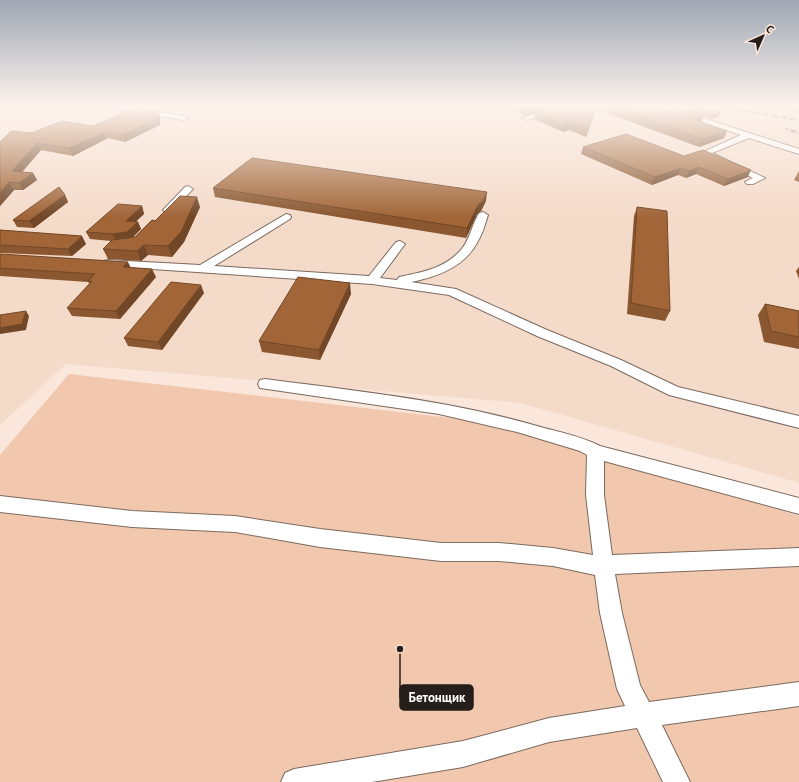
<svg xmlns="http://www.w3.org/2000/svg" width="799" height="782" font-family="'PT Sans',sans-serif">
<rect width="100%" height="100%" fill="#fae6da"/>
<!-- built -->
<path fill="#f4dac9" d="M0 107H705L799 122V483L521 403 66 364 0 425Z
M739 107H799V119Z"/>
<!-- green -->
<path fill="#f1c8ad" d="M69 374 512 425 799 516V782H0V455Z"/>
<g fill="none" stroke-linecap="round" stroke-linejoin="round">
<defs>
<path id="minor" d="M108 107H126L184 116 188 118 184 120 111 109Z
M560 107H572L526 120 522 118Z
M659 107H669L799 149V154L749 138 712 153 765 178 753 184H747L745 182 753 178 701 153 741 135Z
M188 186 193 189 191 191 171 212H165L163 210 165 208 185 187Z
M483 212 488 215C485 224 483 233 478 241 465 267 437 277 411 282L456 289 547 330 621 360 678 387 799 416V428L669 395 611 366 537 336 449 295 372 284 108 266 104 265 102 263 104 261 108 260 200 265 286 214 290 215 291 217 290 219 214 266 369 276 396 242 400 241 405 244 380 278 397 280 399 277C422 272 443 269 460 251 470 240 471 227 478 215 480 212 480 213 483 212Z
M265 379C356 391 448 400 537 426 558 432 581 436 600 446L799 498V514L604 461V495L612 555 799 548V566L615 574 622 613 640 685 649 702 799 682V706L662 725 690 782H663L637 728 549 742 463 767 372 782H281L285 773 294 769 463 741 549 718 625 706 617 689 600 613 595 575 553 566 499 561H441L320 547 235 532 132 527 0 512V496L132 511 235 516 320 529 441 543H499L553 548 593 555 586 495 587 455 580 451 517 432 439 414 260 388 258 384 260 380Z"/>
</defs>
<!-- minor casing -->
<use href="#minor" stroke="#7b6a5f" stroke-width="2"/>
<!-- minor -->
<use href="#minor" fill="#fff" fill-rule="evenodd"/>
<defs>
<path id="rail" d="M724 107 799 120
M777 107 799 112
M787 129 799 133"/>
</defs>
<!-- rail casing -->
<use href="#rail" stroke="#786b64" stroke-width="2.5"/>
<!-- rail -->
<use href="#rail" stroke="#fae6da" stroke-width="1.5" stroke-dasharray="4.5" stroke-linecap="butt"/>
</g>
<!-- wall -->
<path fill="#8a5730" d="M505 107H656L669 111 689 110 690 108 718 117 712 119 703 116 701 122 724 138 699 147 596 109 586 137 569 130 563 132 534 119 535 113 525 116Z
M160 118V125L125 142 108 138 73 156 41 150 22 172 33 173 37 180 23 190H14L0 206V142L32 133Z
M583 147 684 156 748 177 724 186 696 174 686 178 678 175 652 185 581 154Z
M799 171V182L794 180Z
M213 188 486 201 481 211 477 214 466 238 215 197Z
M65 195 68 202 34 228 17 227 13 220Z
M142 206 144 214 136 221 138 222 141 229 133 237H135L155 221 200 207 184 242 172 257 148 255 141 261 108 259 103 249 111 241 90 239 86 232Z
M637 207 670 311 665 321 627 314 634 216Z
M0 230 86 244 72 256 0 253Z
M0 254 130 267 156 277 120 319 72 316 67 308 90 284 88 282 0 276Z
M799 267V279L796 271Z
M204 293 162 350 128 346 124 338Z
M351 294 320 360 262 352 259 341Z
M765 304 799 311V349L764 342 758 315Z"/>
<!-- shaded-wall -->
<path fill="#714727" d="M530 107H554L535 112V113L525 116 526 108Z
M596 107H597L596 109 586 137 588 129Z
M158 111 160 118V125L125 142 123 135Z
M720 113 718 117 712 119 713 115Z
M704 115 701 123 692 119Z
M570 122 569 130 563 132 564 124Z
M727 131 724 138 699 147 702 139Z
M105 132 108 138 73 156 69 148Z
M37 143 41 150 16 179 12 171Z
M699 167 696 174 686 178 689 171Z
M681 168 678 175 652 185 655 177Z
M751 170 748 177 724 186 728 179Z
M33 173 37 180 23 190 19 183Z
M9 182 14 190 0 206V193Z
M487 192 486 201 481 211 477 214 466 238 467 228 478 205Z
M65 195 68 202 34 228 29 221Z
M197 197 200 207 184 242 172 257 168 246Z
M142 206 144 214 129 228 126 221Z
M138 222 141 229 130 240 116 242 113 234Z
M82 236 86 244 72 256 68 249Z
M144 245 148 255 141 261 137 251Z
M128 262 132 270 123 267Z
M152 269 156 277 120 319 116 311Z
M350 283 351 294 320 360 319 350Z
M201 285 204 293 162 350 158 342Z
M26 311 29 316 26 330 0 334V328Z"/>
<!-- building -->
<path fill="#a16538" stroke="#714727" d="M553 107H596L588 129 570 122 564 124 535 112Z
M613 107H656L669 111 680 108 704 115 692 119 727 131 702 139Z
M692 107H701L720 113 713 115 690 108Z
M134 108 158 111V118L123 135 105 132 69 148 37 143 12 171 33 173 19 183 9 182 0 193V142L11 131 32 133 62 121 93 126Z
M626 134 684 156 703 150 751 170 728 179 699 167 689 171 681 168 655 177 583 147Z
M252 158 487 192 483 201 478 205 467 228 213 188Z
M59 187 65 195 29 221 13 220Z
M180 196 197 197 181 232 168 246 144 245 137 251 103 249 112 240 135 237 152 220 155 221Z
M118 204 142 206 126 221 138 222 127 232 113 234 86 232Z
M637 207 667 211 670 311 631 303Z
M0 230 82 236 68 249 0 245Z
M0 254 128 262 123 267 152 269 116 311 67 308 92 281H88L95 274 0 268Z
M298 277 350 283 319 350 259 341Z
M171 282 201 285 158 342 124 338Z
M765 304 799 311V337L771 331Z
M26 311 22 324 0 328V315Z"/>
<!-- sky -->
<linearGradient id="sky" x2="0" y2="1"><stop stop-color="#9fa6b3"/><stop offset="0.49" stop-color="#fdf4ee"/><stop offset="1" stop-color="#fdf4ee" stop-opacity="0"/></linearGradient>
<rect width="799" height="217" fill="url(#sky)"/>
<!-- callouts -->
<path fill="none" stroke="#251e1a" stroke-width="1.5" d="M400 649L400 698"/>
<circle fill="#251e1a" stroke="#fae6da" stroke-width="1.5" cx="400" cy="649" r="4"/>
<rect fill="#251e1a" stroke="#251e1a" stroke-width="1.5" x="400" y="685" width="73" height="25" rx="4"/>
<g font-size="13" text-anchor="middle" font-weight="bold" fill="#fff">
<text x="437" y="702">Бетонщик</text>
</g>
<!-- north arrow -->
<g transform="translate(763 36) rotate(45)" stroke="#fae6da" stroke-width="3" paint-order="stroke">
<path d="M0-3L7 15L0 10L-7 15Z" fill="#251e1a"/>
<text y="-6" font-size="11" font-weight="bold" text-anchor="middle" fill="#251e1a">С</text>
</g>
</svg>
